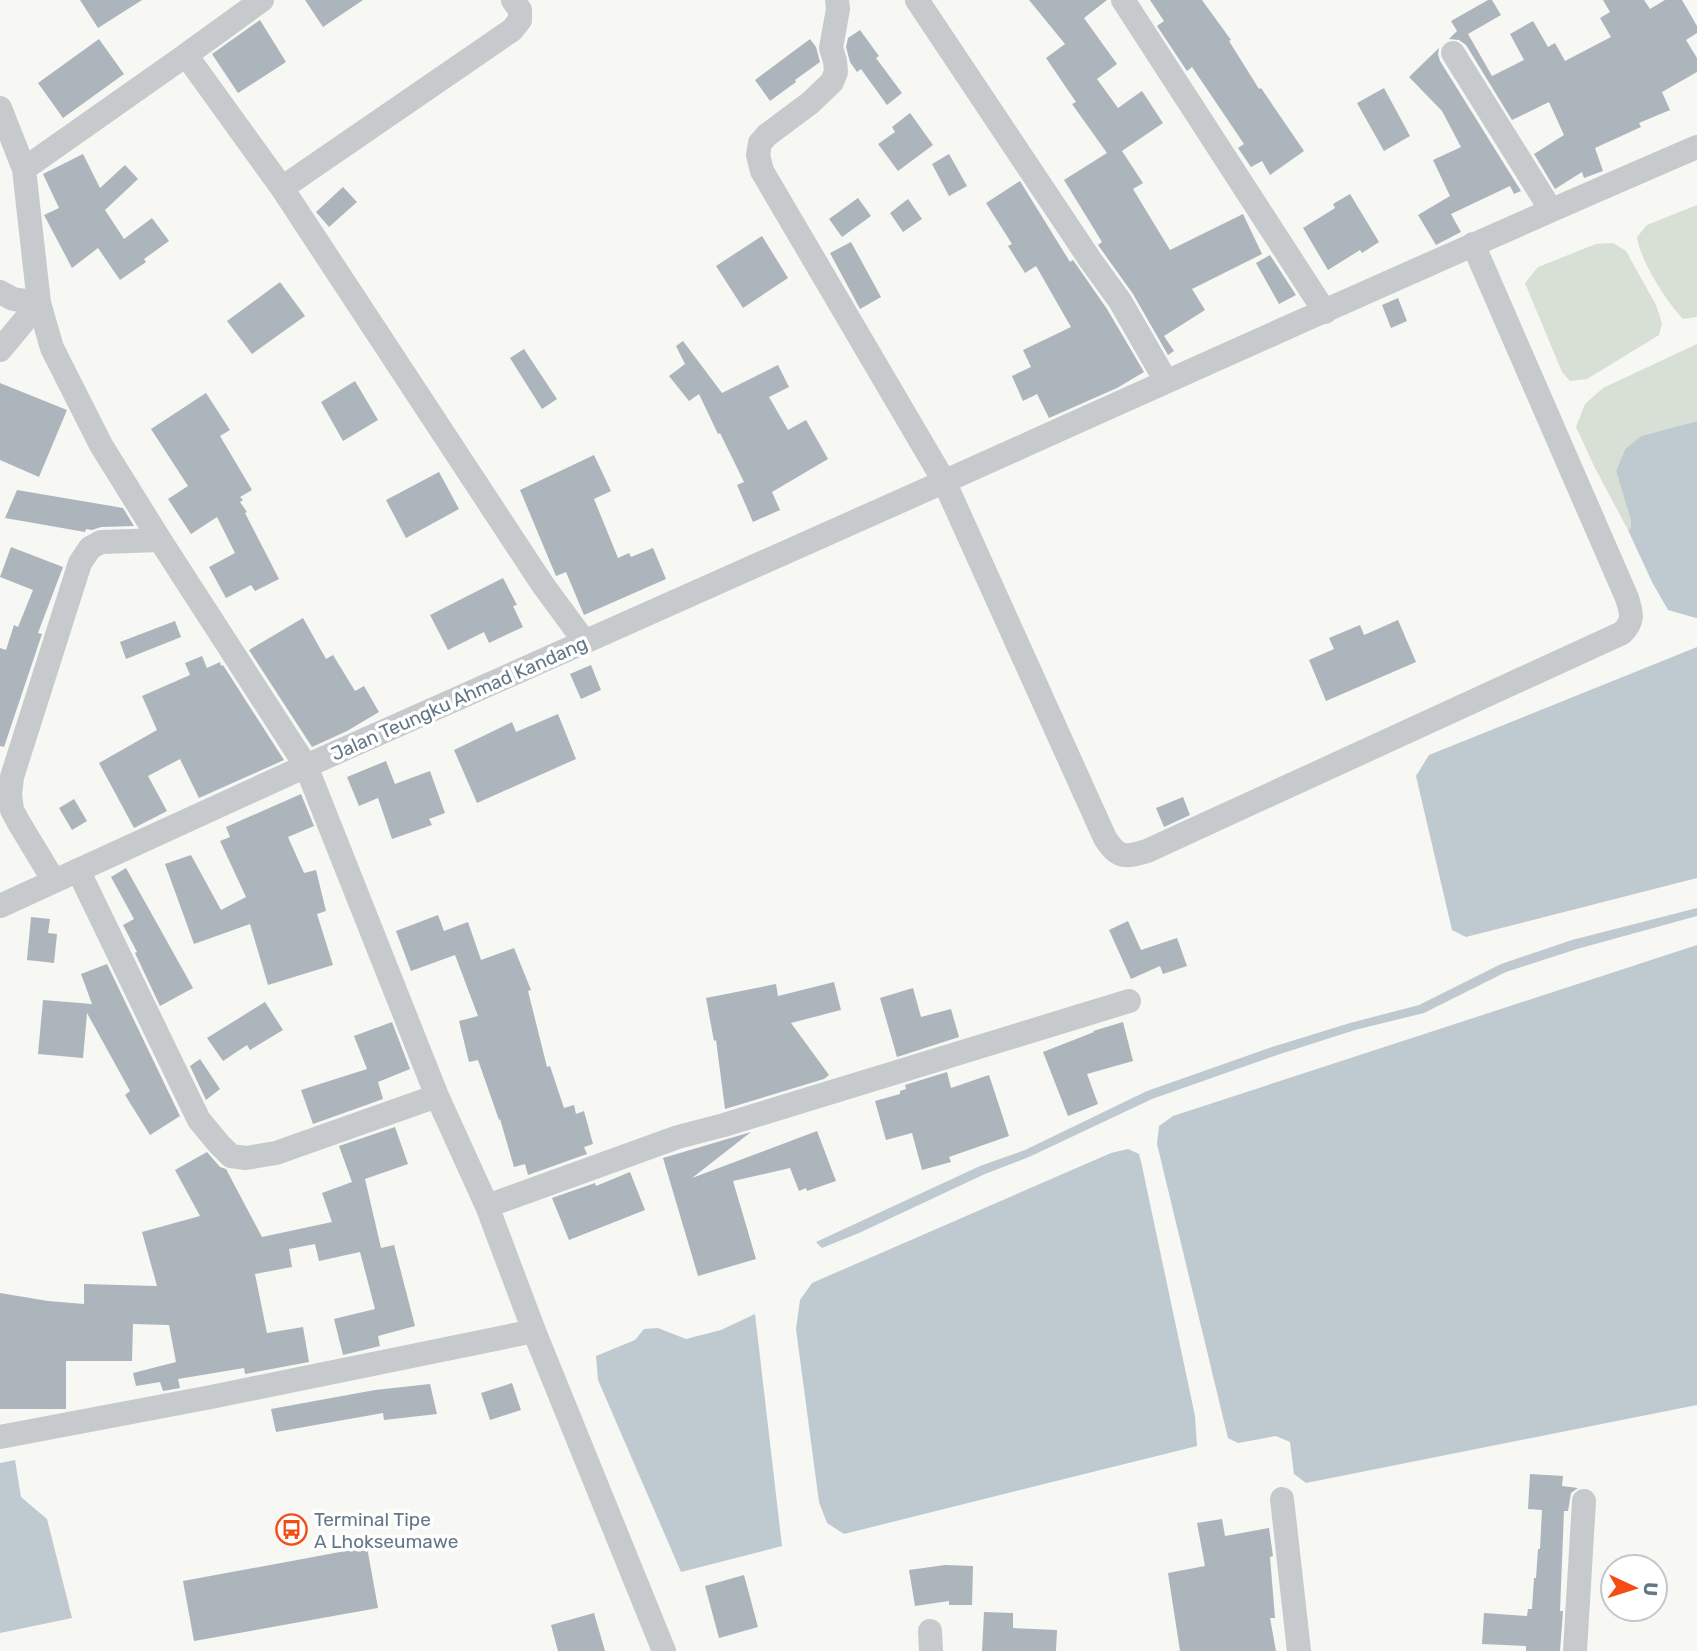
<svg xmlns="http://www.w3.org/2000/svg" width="1697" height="1651" font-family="Rubik,sans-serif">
<rect width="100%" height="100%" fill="#f7f7f3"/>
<!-- green -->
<path fill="#d8dfd4" d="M1697 205V317L1683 319C1666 301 1640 260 1637 237L1647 225Z
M1613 243 1626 251 1656 305 1662 323 1659 335 1587 379 1570 381 1562 372 1525 283 1538 267 1596 244Z
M1697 344V421L1641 436 1625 449 1616 471 1631 521V527L1628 530 1595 468 1576 427 1585 404 1603 388Z"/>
<!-- water -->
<path fill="#bfcad0" d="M1697 421V618H1696L1668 610 1652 582 1628 530 1631 527V521L1616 471 1625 449 1641 436Z
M1697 647V878L1466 937 1452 930 1416 776 1429 755Z
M1697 908V916L1577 949 1506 972 1424 1013 1355 1030 1277 1055 1152 1099 1029 1157 985 1174 859 1233 822 1248 816 1242 980 1166 1025 1150 1147 1091 1272 1047 1350 1023 1419 1005 1501 964 1572 940Z
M1697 945V1405L1306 1483 1294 1474 1290 1442 1276 1436 1238 1443 1228 1438 1157 1144 1159 1126 1173 1116Z
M1128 1149 1139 1154 1142 1166 1195 1416 1197 1446 844 1534 827 1523 819 1502 796 1329 800 1300 812 1283 1111 1153Z
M755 1314 782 1546 681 1572 598 1380 596 1356 635 1340 644 1329 658 1328 686 1339 721 1330Z
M15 1460 21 1497 47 1519 72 1618 0 1633V1463Z"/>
<!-- building -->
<path fill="#acb5bb" d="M80 0H142L98 28Z
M305 0H363L323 27Z
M1029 0H1107L1084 18 1117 64 1097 79 1118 108 1142 91 1163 123 1122 151 1143 183 1133 189 1170 250 1243 214 1262 254 1192 289 1205 310 1164 336 1174 351 1168 355 1133 294 1098 245 1102 242 1064 180 1107 153 1072 104 1076 102 1046 58 1065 44Z
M1150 0H1202L1231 40 1229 41 1259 89 1261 88 1304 151 1270 175 1262 161 1251 167 1238 148 1244 144 1192 67 1187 71 1157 26 1164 21Z
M1488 0H1492L1501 15 1468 34 1492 76 1524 60 1510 34 1533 21 1548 47 1555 43 1565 61 1611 37 1600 18 1610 12 1603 0H1644L1650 9 1665 0H1682L1697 26V33L1686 40 1697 58V72L1662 92 1670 110 1639 123 1641 127 1595 148 1603 171 1584 178 1582 172 1555 189 1534 154 1564 135 1549 102 1512 120 1466 45 1459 40 1449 39 1457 31 1451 21Z
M260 20 286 62 238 93 212 54Z
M860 30 879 56 876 58 902 93 887 105 861 69 857 72 850 62 846 47 848 38Z
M99 39 124 74 63 118 38 83Z
M810 39 816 47 820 62 795 80 796 82 770 101 755 80Z
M1439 48 1438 54 1440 61 1521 191 1514 194 1510 186 1451 214 1461 232 1436 245 1418 215 1450 196 1433 160 1461 147 1442 111 1409 77Z
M1384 88 1410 136 1384 151 1357 103Z
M910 113 933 145 898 171 878 144 895 132 892 127Z
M83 154 100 188 125 165 138 179 105 210 124 239 152 218 169 241 144 259 146 262 120 280 98 248 72 268 44 215 59 208 43 174Z
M949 154 967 186 949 196 932 164Z
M1020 181 1070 262 1073 260 1107 309 1144 372 1117 388 1049 418 1037 394 1023 401 1012 376 1031 367 1023 350 1071 327 1036 266 1025 273 1008 246 1012 244 986 203Z
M343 187 357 202 329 227 316 212Z
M1350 194 1379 242 1362 253 1360 250 1328 270 1303 228 1335 208 1333 204Z
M858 198 871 216 842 237 829 219Z
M908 199 922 219 903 232 890 213Z
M762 236 788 278 743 308 716 266Z
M851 242 881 297 860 309 830 253Z
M1270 255 1296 295 1279 304 1256 263Z
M280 282 305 316 252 354 227 321Z
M1398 298 1407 321 1391 328 1382 305Z
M683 341 722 393 778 365 789 387 769 397 788 430 806 420 828 459 772 492 780 510 753 522 737 485 744 482 720 433 718 434 699 394 689 401 669 376 685 364 676 346Z
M524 349 557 399 542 409 510 358Z
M355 381 378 420 343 441 321 402Z
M0 383 67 410 39 477 0 460Z
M206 393 230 430 220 436 252 490 240 497 243 500 240 502 247 512 245 513 279 579 255 591 251 585 226 598 209 567 235 553 217 517 191 534 168 499 188 486 151 429Z
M594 455 611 491 594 499 618 558 629 553 631 557 653 548 666 579 584 615 566 572 556 576 520 490Z
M439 472 459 509 406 538 386 500Z
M17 490 123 508 134 526 101 527 92 530 86 529 85 532 5 518Z
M11 547 63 567 38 633 42 634 4 747 0 746V648L6 650 14 625 18 627 33 590 0 577Z
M503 578 517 605 513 606 523 627 489 643 484 632 448 650 430 615Z
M303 618 326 659 333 655 355 691 364 686 379 712 347 731 312 747 249 650Z
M1398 620 1416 662 1326 701 1309 660 1334 649 1329 638 1360 625 1364 635Z
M175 621 181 637 126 659 120 642Z
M202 656 207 668 220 662 221 666 223 665 284 760 199 798 180 759 148 776 167 811 134 828 99 763 157 730 142 696 190 675 185 663Z
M591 665 601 690 581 699 570 674Z
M558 714 576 759 477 803 454 750 512 722 516 732Z
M386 761 395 784 430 771 445 813 429 819 432 825 392 839 378 798 359 806 347 777Z
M301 794 314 826 288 837 304 873 316 870 326 911 317 914 333 965 268 985 250 924 194 944 165 864 191 855 221 910 246 897 220 841 230 837 226 827Z
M1183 797 1190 815 1164 827 1156 808Z
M74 799 87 821 72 830 59 808Z
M126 868 193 988 160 1006 135 953 137 952 123 925 134 919 111 877Z
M438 915 444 931 468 922 481 960 514 948 531 990 528 991 547 1067 550 1066 564 1108 574 1105 576 1114 584 1111 593 1144 584 1147 587 1154 528 1175 525 1164 514 1167 500 1119 499 1120 478 1060 469 1062 459 1021 478 1016 455 955 411 971 396 931Z
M31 917 50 919 48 933 57 934 54 963 27 960Z
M1128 921 1141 950 1177 938 1187 966 1163 974 1160 966 1131 979 1109 930Z
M107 964 180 1116 150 1135 125 1095 130 1091 87 1013 83 1058 38 1054 43 1000 92 1004 81 974Z
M834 982 841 1010 791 1023 829 1075 824 1079 725 1109 716 1040 714 1041 706 998 776 984 778 996Z
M913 988 921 1017 951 1009 959 1037 897 1057 880 998Z
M265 1002 283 1030 250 1050 247 1045 223 1061 207 1038Z
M392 1022 410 1069 378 1082 383 1099 313 1124 301 1090 367 1069 354 1036Z
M1123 1022 1133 1061 1087 1074 1098 1104 1068 1116 1043 1052 1094 1032 1093 1031Z
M200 1059 220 1089 206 1100 190 1066Z
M947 1072 951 1088 989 1075 1009 1136 949 1157 951 1162 922 1170 912 1133 886 1140 875 1101 900 1094V1091L906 1089 905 1085Z
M395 1127 408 1164 365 1179 381 1248 394 1245 415 1326 378 1336 380 1346 343 1355 334 1319 375 1309 360 1252 319 1261 315 1244 289 1249 292 1267 255 1274 267 1333 303 1327 309 1362 245 1374 244 1368 178 1379 180 1388 163 1391 160 1382 136 1386 133 1373 176 1362 169 1325 133 1324 132 1361H66V1409H0V1293L48 1301 84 1304V1284L157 1286 142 1232 200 1216 175 1170 207 1152 220 1167 226 1169 262 1237 332 1222 322 1193 352 1182 339 1146Z
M817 1131 836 1181 807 1191 806 1188 799 1191 790 1168 733 1181 756 1259 698 1276 663 1158 751 1132 692 1178Z
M630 1172 645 1210 569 1240 552 1198 595 1183 596 1186Z
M512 1383 521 1410 490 1420 481 1393Z
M430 1384 437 1414 384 1420 383 1413 276 1432 271 1409 375 1390Z
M1530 1474 1563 1476 1562 1486 1578 1488 1571 1493 1568 1511H1564L1560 1611H1563L1560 1651H1526V1646L1482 1644 1484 1613 1527 1616 1528 1609H1532L1534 1578H1536L1538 1549H1540L1542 1510 1528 1509Z
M1222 1519 1225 1536 1269 1528 1273 1556 1270 1557 1275 1618H1270L1276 1651H1180L1168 1573 1205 1566 1197 1523Z
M367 1547 378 1608 194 1641 183 1581Z
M945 1565 973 1566 972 1605H949V1601L915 1606 909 1570Z
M744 1575 758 1627 719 1638 705 1586Z
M984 1612 1013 1613V1628L1057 1630 1056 1651H982Z
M594 1613 605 1651H558L551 1625Z"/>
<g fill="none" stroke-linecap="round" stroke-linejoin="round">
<!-- minor -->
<path stroke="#c6cacd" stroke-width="24" d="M837 0 838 9 831 48 835 61 836 72 832 82 810 103 767 135 760 143 758 155 762 171 944 481 1105 838C1118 858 1124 858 1147 851L1622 633C1634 621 1632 614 1627 598L1473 244
M917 0 1091 261 1120 301 1166 381
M1123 0 1325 312
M1453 53 1551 210
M186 55 262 0
M0 108 24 169 39 303 52 348 101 445 160 540 306 766 437 1096 487 1206 534 1331 664 1651
M24 169 186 55 282 188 543 585 585 642
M282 188 512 30 520 20V10L513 0
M0 292 13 299 39 303 0 350
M78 870 199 1120 219 1144 231 1156 246 1158 276 1153 437 1096
M54 881 19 823 12 810 10 794 12 777 80 563 90 548 101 542 160 540
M0 906C102 859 204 812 306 766 507 675 710 587 912 496 1173 379 1434 260 1697 147
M487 1206 678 1137 724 1125 1129 1001
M0 1437 211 1397 534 1331
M1282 1499 1299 1651
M930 1631 931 1651
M1575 1651 1584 1501"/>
</g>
<!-- icons -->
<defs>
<symbol id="bus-ring" viewBox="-11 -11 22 22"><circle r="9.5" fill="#fff" stroke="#f54c15" stroke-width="1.5"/><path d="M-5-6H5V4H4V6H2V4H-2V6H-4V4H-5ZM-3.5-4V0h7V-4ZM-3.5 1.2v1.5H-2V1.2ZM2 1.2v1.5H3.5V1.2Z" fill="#f54c15"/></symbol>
</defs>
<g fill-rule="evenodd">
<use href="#bus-ring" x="274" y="1512" width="35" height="35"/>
</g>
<g text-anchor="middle" stroke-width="7" stroke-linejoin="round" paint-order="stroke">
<!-- street labels -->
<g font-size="19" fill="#637787" stroke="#fff">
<text transform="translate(459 698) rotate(-24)" y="7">Jalan Teungku Ahmad Kandang</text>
</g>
<!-- poi labels -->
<g font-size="19" fill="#637787" stroke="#fff" text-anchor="start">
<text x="314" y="1526">Terminal Tipe<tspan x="314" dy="22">A Lhokseumawe</tspan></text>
</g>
</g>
<!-- north arrow -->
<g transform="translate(1634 1588) rotate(94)"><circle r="33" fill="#ffffff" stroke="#c1c9cf" stroke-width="2"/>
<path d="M0-5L12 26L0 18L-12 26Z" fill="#f54c15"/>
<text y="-10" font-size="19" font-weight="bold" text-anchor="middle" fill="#637787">U</text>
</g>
</svg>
